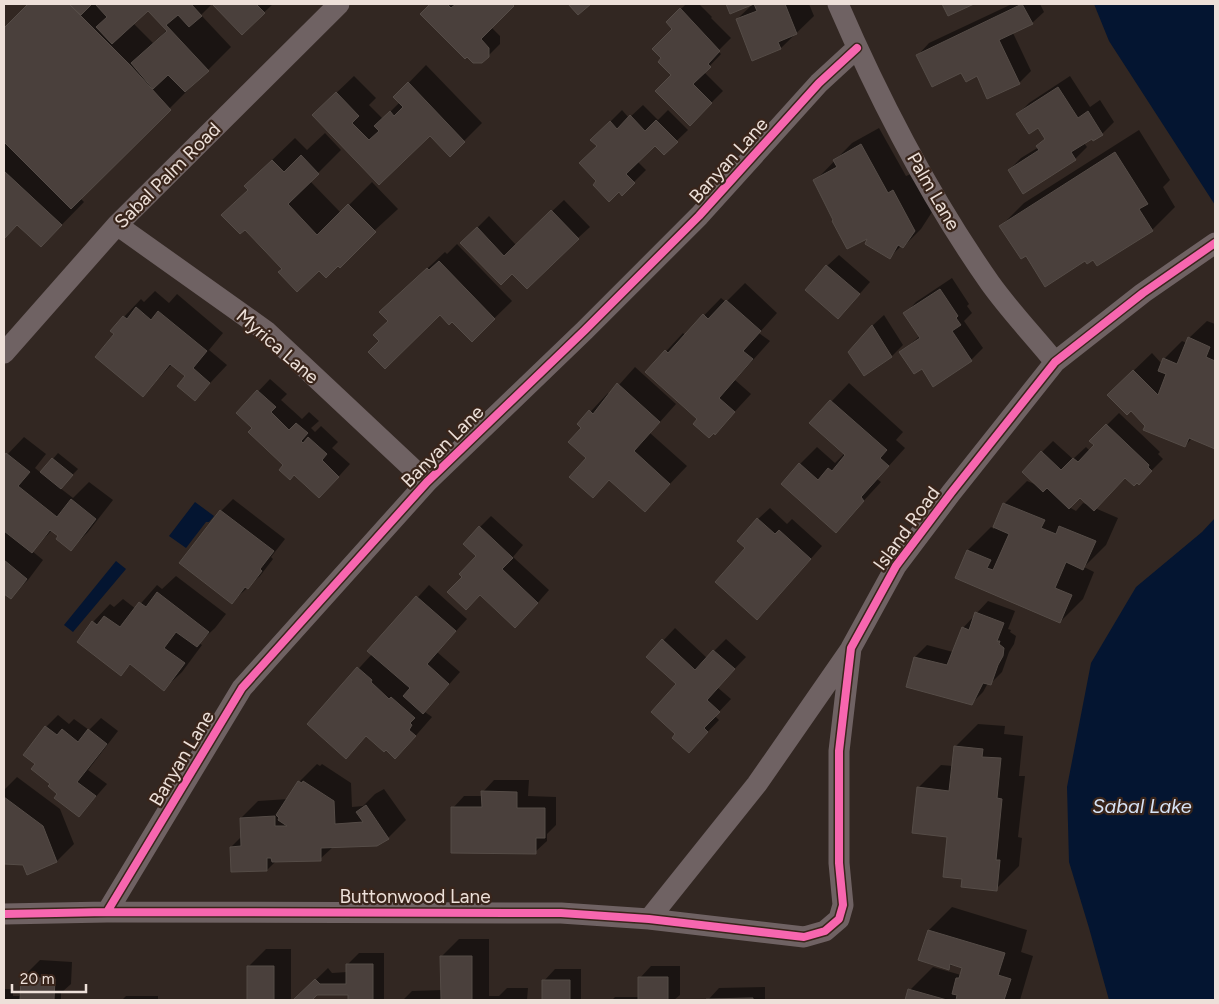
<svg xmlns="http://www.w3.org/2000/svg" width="1219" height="1004" font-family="Figtree,sans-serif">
<rect width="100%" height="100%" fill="#322722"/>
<!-- water -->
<path fill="#041531" d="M1094 4H1215V205L1109 41Z
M195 502 214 516 209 522H206L186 548 169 536Z
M1215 518V1000H1109L1089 928 1069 862 1067 787 1091 663 1136 587 1202 532Z
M116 561 126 569 73 632 64 625Z"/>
<!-- shadow -->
<path fill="#0007" fill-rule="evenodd" d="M29 4H212L201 15 231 47 80 198 84 202 41 246 18 224 4 239V29ZM148 9 167 30 153 43 133 23Z
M214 4H273L242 33Z
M432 4H515L491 27 500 36V44L482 62 422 14Z
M686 4H699L712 17 711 18 731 38 718 51 721 54 704 72 723 91 690 124 673 75 674 29 668 22Z
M753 4H809L814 16 781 48 737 19Z
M1012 4H1040L1044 12 1032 23 1013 33 1031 71 1019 83 962 71 918 55 929 43Z
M426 65 482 123 450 155 430 135 379 183 331 98 354 76 376 98 369 105 383 119 400 102 395 97Z
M1070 76 1090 107 1100 100 1114 122 1102 134 1093 139 1092 137 1084 143 1087 147 1075 159 1009 170 1021 158 1039 147 1038 146 1046 138 1039 126 1018 114 1029 103Z
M643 105 658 120 668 110 688 130 664 153 655 144 637 161 646 170 622 194 619 191 598 181V146L592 140 622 110 629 118Z
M879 128 906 176 911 174 932 212 921 229 903 247 901 246 890 257 870 237 835 220 815 181 852 143Z
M1139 130 1170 180 1163 187 1175 207 1152 230 1094 258 1085 259 1026 255 1001 226 1024 203Z
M325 133 341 150 310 181 341 213 372 182 398 209 338 264 319 269H284L249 189 269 163 295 138 307 150Z
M564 200 590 227 578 238 512 272 462 243 489 216 516 245Z
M457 244 512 301 472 340 452 320 440 314 381 341 389 321 381 312 445 252 447 254Z
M839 255 870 282 849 306 827 266Z
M952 278 969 304 967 306 972 313 964 321 983 348 971 360 901 352 920 336 905 314 916 302Z
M745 283 777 313 759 333 770 341 735 380 751 394 715 433 647 372 683 333 685 335 721 298 726 302Z
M155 291 169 303 177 294 223 333 209 350 227 365 195 399 187 376 172 364 143 395 116 334 124 317 141 299 144 302Z
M884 315 903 345 892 356 872 326Z
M1207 321 1215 324 1214 447 1192 438 1185 446 1146 425 1127 377 1152 353 1162 364 1164 359 1182 341 1187 343 1189 338Z
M635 367 676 404 650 433 687 466 645 510 587 458 583 427 579 424 608 393 610 395Z
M270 379 287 394 281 400 302 419 309 412 319 421 311 428 315 432 321 426 338 442 332 448 350 464 331 485 285 465 254 428 238 413Z
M849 383 903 432 896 440 905 448 877 479 881 482 836 531 800 464 817 447 835 463 845 453 811 423Z
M1119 413 1160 452 1158 454 1163 459 1150 472 1126 477 1095 508 1118 518 1106 545 1084 567 1094 572 1083 599 1060 622 957 577 968 550 991 527 994 529 1004 504 1027 481 1037 485 1042 452 1053 441 1073 459 1086 447 1090 451 1096 445 1091 441ZM1080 496 1091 506 1083 503 1076 511 1069 507Z
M24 437 46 454 35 468 41 473 58 453 78 469 60 488 73 498 89 482 113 500 88 532 70 550 60 536 52 530 32 551 43 560 28 580 10 597 4 592V458Z
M233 499 285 539 271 557 273 559 260 576 232 602 181 563 221 511Z
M770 508 787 524 792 519 822 546 769 606 747 548 758 519Z
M491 516 523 545 513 557 549 590 527 615 463 577 477 555 480 527Z
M176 576 226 614 215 628 199 643 202 645 182 672 164 689 131 664 121 674 93 622 110 604 114 607 123 599 136 609 157 585 162 589Z
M429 585 467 619 437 652 460 672 429 707 425 712 432 717 412 740 386 749 367 735 346 757 308 724 372 654 369 651Z
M988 601 1015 611 1008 629 1011 630 1010 632 1016 636 1014 644 1009 652 1002 672 991 683H988L983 692 971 704 907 686 915 657 927 645 953 652 963 628Z
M675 628 707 658 726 639 746 657 717 687 731 699 715 716 719 720 700 740 677 734 678 684 648 657Z
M58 715 69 724 74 719 89 730 101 718 118 731 88 770 107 784 79 816 59 794 37 764 25 755 46 727Z
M978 724 1005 726 1004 734 1023 736 1019 776H1025L1018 837 1022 838 1019 866 996 889 964 877 949 835 918 788 941 765 953 766 955 747Z
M317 764 320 766 322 764 351 783 352 807 363 806 375 794 384 789 406 820 388 838 376 845 333 847 320 859 276 861 267 870 231 847 241 837V818L258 801 288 799 299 782Z
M17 777 60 809 74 844 57 861 24 864 4 862V790Z
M494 780H529L528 796 556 797V825L547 834V841L535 852 453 808 464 796H483V792Z
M952 907 1027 930 1021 952 1033 956 1020 1000H906L910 990 933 967 961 975 964 967 953 964 948 968 929 930Z
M459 939H489V996H499L507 988H528L527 1000H403L412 991 442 990V956Z
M266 949H291V1000H248V967Z
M359 953H384V1000H349V994H317L310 1000H295L328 968 332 973 347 972V965Z
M40 960 72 962 71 984 61 993V1000H4V989H13V996H19L22 993V978Z
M651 966H680V995L674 1000H612L615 997H639L640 978Z
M555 969H581V1000H544V981Z
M765 987V1000H704H708L719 988Z
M126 996H158V1000H122Z"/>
<!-- building -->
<path fill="#4a403c" stroke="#554c47" d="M28 4H69L130 65 171 110 71 209 4 142V28Z
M69 4H92L81 15Z
M97 4H191L202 16 189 27 178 15 166 25 209 71 185 92 168 75 153 89 131 63 167 31 148 11 112 44 96 27 107 17 96 5Z
M212 4H256L265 13 242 35Z
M430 4H447L451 8 456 4H512L514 6 481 39 489 48V57L482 63H473L467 57 465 59 420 14Z
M568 4H591L578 15Z
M726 4H785L797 34 778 42 781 49 752 61 736 19 757 11 754 4 730 14Z
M942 4H974L948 16Z
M1022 4 1033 24 999 40 1020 84 987 99 977 76 966 82 961 73 932 87 916 55Z
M680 8 720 51 708 64 711 67 693 84 712 103 690 126 655 91 671 75 658 62 661 58 652 49 672 29 666 22Z
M408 82 465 142 450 157 430 136 379 185 312 115 336 92 359 116 352 123 369 140 379 131 374 126 390 111 394 116 403 107 393 97Z
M1058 87 1078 118 1088 111 1103 135 1093 141 1092 139 1071 152 1076 160 1023 194 1008 170 1039 150 1036 146 1045 139 1038 128 1029 134 1016 114Z
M630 115 645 131 656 120 678 142 664 155 655 146 626 174 635 183 622 196 619 192 609 202 593 185 596 181 579 163 597 146 590 140 610 121 617 129Z
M861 144 888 193 893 190 915 231 903 248 898 245 890 259 865 244 867 239 847 249 832 221 833 220 813 180 837 167 833 160Z
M1115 152 1148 204 1139 209 1153 231 1097 266 1093 260 1087 264 1085 261 1045 287 1026 256 1021 259 999 226Z
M301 155 319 174 288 204 317 235 348 204 376 232 340 268 338 266 326 278 319 271 297 292 278 272 282 269 245 230 240 234 221 215 248 190 244 186 272 160 284 172Z
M4 171 62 225 41 247 17 225 4 239Z
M551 210 579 239 527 289 512 274 501 285 460 243 477 227 504 256Z
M439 261 495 319 472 342 452 322 449 325 440 315 385 369 368 352 379 341 373 335 388 321 379 312 427 268 429 270Z
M826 265 860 294 838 319 805 290Z
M940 289 958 316 956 318 961 325 952 331 972 361 933 387 922 369 914 374 899 352 920 338 903 313Z
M726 300 761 331 743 351 753 359 719 398 735 412 715 435 714 433 709 438 693 424 697 419 645 372 665 350 668 353 703 314 708 319Z
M136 307 151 320 158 311 207 351 193 368 210 383 195 401 177 386 185 376 170 364 143 397 95 357 114 334 110 331 123 316 127 319Z
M872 325 892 357 864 376 848 352Z
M1188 337 1210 347 1206 357 1215 361V449L1189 438 1185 447 1143 430 1145 426 1131 411 1127 415 1107 395 1133 370 1158 395 1166 374 1158 371 1163 358 1177 364Z
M617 383 660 422 634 451 670 484 645 512 609 480 593 498 569 477 586 458 568 442 581 428 577 424 589 410 593 414Z
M257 390 276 407 271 412 289 430 296 423 308 433 301 441 303 443 308 437 327 454 322 460 339 477 319 498 294 475 290 480 279 470 283 465 248 432 252 428 236 413Z
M830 400 887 450 880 458 889 466 861 497 864 501 836 533 781 484 799 463 818 480 828 468 832 471 845 455 809 423Z
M1106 424 1149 465 1148 467 1152 471 1139 485 1137 483 1134 486 1125 478 1094 511 1080 498 1069 509 1047 488 1043 492 1022 472 1041 451 1061 470 1073 458 1078 462 1094 445 1089 441Z
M6 453 30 472 18 486 57 517 71 499 96 519 71 551 56 539 58 536 50 530 32 553 4 531V456Z
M52 458 73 475 61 489 40 472Z
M1003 503 1045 520 1041 528 1056 534 1059 526 1096 541 1083 570 1066 562 1055 588 1072 595 1060 623 955 578 967 550 991 560 987 568 993 570 1009 534 993 527Z
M220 510 274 551 260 569 262 571 248 589 245 587 232 604 179 563Z
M757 518 775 534 779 530 811 559 757 620 715 582 745 548 737 541Z
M479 526 513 558 502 569 538 603 515 628 480 595 466 610 447 592 462 577 459 574 476 556 463 544Z
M4 560 27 579 11 599 4 594Z
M157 592 209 632 197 647 176 632 164 648 185 663 164 691 130 664 121 676 77 642 92 621 97 625 104 616 120 627 139 602 146 607Z
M416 596 456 631 427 664 449 684 423 714 403 696 410 688 367 651Z
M975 612 1004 623 997 641H1000L999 644 1004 648 1003 656 998 665 991 685 983 683 972 705 906 687 914 657 947 665 962 627 969 630Z
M662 639 695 670 713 650 735 669 707 700 720 712 704 728 708 732 689 753 672 738 675 734 651 712 676 684 646 657Z
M357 667 372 680 371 682 389 699 391 697 415 718 410 723 412 725 409 730 416 736 395 759 386 750 384 752 366 736 346 759 307 724Z
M45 726 57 735 62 729 78 742 88 729 107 744 77 782 96 796 79 817 54 798 57 794 48 786 50 784 31 769 35 764 23 755Z
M954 746 983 749 982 757 1001 758 997 798 1002 799 996 860H1000L997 891 961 887 962 879 943 877 947 837 912 833 917 787 949 791Z
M298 781 302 783 303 781 334 801 335 824 363 822 356 812 366 805 389 839 377 846 321 848V861L272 862 271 858H267V871L231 872 230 847 241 846 240 818 275 816V826H287L278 820 279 818 276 815Z
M481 791 517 792V808H545V838H536V854L451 853V807H482Z
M4 797 43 826 57 862 27 875 23 865 4 864Z
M928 930 1005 953 998 975 1011 979 1004 1000H956L957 995 952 994 956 978H959L962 968 950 964 949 970 918 960Z
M440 956H472V1000H441Z
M346 964H373V1000H348V995H317L312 1000H293L315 979 320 984H346Z
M247 966H274V1000H247Z
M21 977 55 979 54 1000H20Z
M638 977H668V1000H638Z
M542 980H570V1000H542Z
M908 989 947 1000H905Z
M753 998V1000H706V999Z"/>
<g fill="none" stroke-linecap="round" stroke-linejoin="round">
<!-- minor -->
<path stroke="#6f6263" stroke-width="21" d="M838 4C880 101 929 196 990 283 1010 311 1034 336 1055 362
M117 225 266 331 427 482
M4 353 117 225 339 4
M107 912 242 688 427 482 585 330 699 216 819 83 857 48
M4 914 107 912 561 913 649 919 804 937 825 931 839 919 843 905 839 863V751L851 648 896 566 951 493 1055 362 1143 293 1215 243
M649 919 757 784 850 650"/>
<defs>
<path id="cycleway" d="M107 912 242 688 427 482 585 330 699 216 819 83 857 48
M4 914 107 912 561 913 649 919 804 937 825 931 839 919 843 905 839 863V751L851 648 896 566 951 493 1055 362 1143 293 1215 243"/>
</defs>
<!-- cycleway casing -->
<use href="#cycleway" stroke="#39251b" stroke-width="11"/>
<!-- cycleway -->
<use href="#cycleway" stroke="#f766af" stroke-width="8"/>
</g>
<g text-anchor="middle" stroke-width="4.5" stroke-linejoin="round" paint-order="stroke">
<!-- street labels -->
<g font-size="19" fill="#ede0d9" stroke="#39251b">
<text transform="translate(728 160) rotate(-48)" y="7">Banyan Lane</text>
<text transform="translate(167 175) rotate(-45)" y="7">Sabal Palm Road</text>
<text transform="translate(934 191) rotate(60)" y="7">Palm Lane</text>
<text transform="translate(278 346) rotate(41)" y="7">Myrica Lane</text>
<text transform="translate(442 446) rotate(-45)" y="7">Banyan Lane</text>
<text transform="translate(906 528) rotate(-54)" y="7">Island Road</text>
<text transform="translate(181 758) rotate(-59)" y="7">Banyan Lane</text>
<text x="415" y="903">Buttonwood Lane</text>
</g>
<!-- water labels -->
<g font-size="20" font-style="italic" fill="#d6e3f6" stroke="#39251b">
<text x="1142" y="813">Sabal Lake</text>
</g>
</g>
<!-- border -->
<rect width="1219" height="1004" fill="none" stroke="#ede0d9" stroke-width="10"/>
<!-- scale -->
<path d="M12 984v8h74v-8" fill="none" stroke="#ede0d9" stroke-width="2.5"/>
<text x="20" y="984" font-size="15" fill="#ede0d9" stroke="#39251b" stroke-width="4" paint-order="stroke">20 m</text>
</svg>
